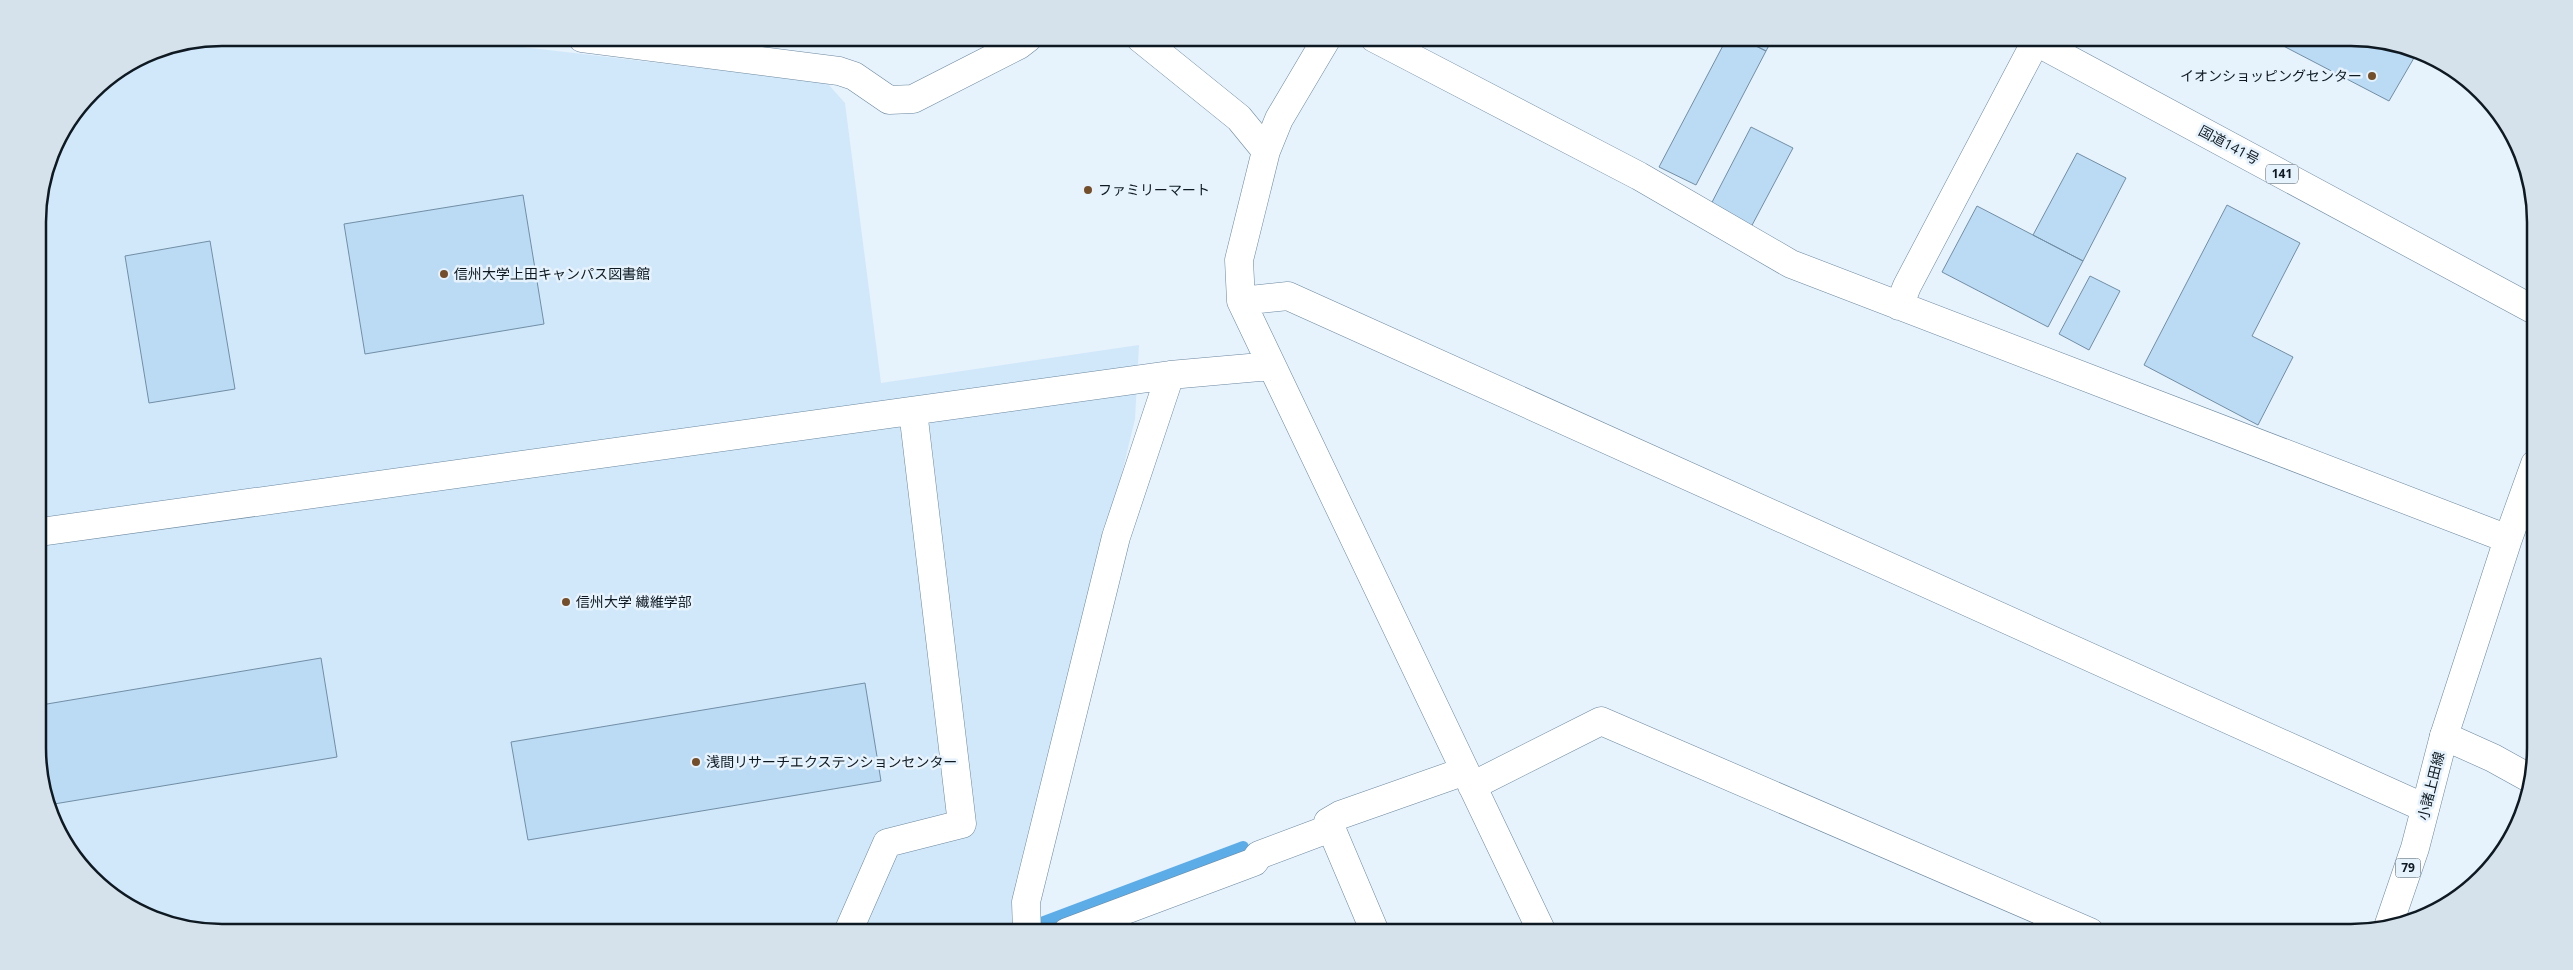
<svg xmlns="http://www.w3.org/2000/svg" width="2573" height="970" font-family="'Open Sans','Noto Sans JP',sans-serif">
<rect width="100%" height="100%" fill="#e6f2fc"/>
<!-- built -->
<path fill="#d1e8fa" d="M222 38H446L827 83 845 103 881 383 1139 345 1135 419 1013 924 992 932H222L163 923 119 901 83 870 56 829 41 784 38 209 57 140 100 83 152 51Z"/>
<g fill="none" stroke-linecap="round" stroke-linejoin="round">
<!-- stream -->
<path stroke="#5cace8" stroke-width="12" d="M1009 932 1041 923 1243 847"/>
</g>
<!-- building -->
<path fill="#bbdaf4" stroke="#718ea5" d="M1727 38H1740L1766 51 1696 185 1659 167Z
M1740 38H1773L1766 51Z
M2268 38H2351L2410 47 2418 51 2389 101Z
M1751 127 1793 148 1750 229 1709 208Z
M2077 153 2126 178 2083 261 2033 235Z
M523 195 544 324 365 354 344 224Z
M2227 205 2300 243 2252 336 2293 357 2258 425 2144 365Z
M1977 206 2083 261 2048 327 1942 272Z
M210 241 235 389 149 403 125 256Z
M2090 276 2120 291 2089 350 2059 334Z
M321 658 337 757 48 805 41 784V705Z
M865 683 881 781 528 840 511 742Z"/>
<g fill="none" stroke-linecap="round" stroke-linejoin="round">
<defs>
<path id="minor" d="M582 38 839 71 854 76 889 100 913 99 1019 45 1028 38
M1140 38 1239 118 1266 151
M1327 38 1279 119 1266 151 1239 260 1241 301 1542 932
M1374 38 1639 176 1791 264 2508 539
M1241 301 1288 296 2425 808
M1899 306 1907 286 2036 41
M40 532 1170 375
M2444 736 2508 539 2535 464
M1472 786 1601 721 2090 932
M1331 828 1375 932
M848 932 887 843 962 824 913 411
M1027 932 1026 902 1116 537 1170 375 1272 366
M1067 932 1254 862 1259 855 1331 828 1328 822 1340 815 1465 771"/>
<path id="major" d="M2388 927 2415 848 2444 736 2493 758 2531 779"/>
<path id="highway" d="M2029 38 2534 310"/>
</defs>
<!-- minor casing -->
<use href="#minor" stroke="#6a879e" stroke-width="29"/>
<!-- major casing -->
<use href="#major" stroke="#6a879e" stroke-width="29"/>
<!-- highway casing -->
<use href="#highway" stroke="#6a879e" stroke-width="29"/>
<!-- minor -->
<use href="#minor" stroke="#fff" stroke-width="28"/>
<!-- major -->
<use href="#major" stroke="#fff" stroke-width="28"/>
<!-- highway -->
<use href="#highway" stroke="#fff" stroke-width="28"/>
</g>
<!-- markers -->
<g fill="#744e2a" stroke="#e6f2fc" stroke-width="2">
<circle cx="2372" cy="76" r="5"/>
<circle cx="1088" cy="190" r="5"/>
<circle cx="444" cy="274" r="5"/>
<circle cx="566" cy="602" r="5"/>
<circle cx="696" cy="762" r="5"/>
</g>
<g text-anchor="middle" stroke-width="5" stroke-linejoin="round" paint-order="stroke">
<!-- shield labels -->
<g fill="#e6f2fc" stroke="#4f5a63" stroke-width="1">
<rect x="2266" y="164.5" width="32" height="19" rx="4"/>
<rect x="2395.5" y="858.5" width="25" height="19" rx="4"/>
</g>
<g font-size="12" font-weight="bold" fill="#0e1922">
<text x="2282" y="178">141</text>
<text x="2408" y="872">79</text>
</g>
<!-- poi labels -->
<g font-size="14" fill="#0e1922" stroke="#e6f2fc" text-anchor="start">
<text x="2362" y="81" text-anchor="end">イオンショッピングセンター</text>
<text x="1098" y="195">ファミリーマート</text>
<text x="454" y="279">信州大学上田キャンパス図書館</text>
<text x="576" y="607">信州大学 繊維学部</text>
<text x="706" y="767">浅間リサーチエクステンションセンター</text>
</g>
<!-- street labels -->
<g font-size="14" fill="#0e1922" stroke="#e6f2fc">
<text transform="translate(2229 145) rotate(28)" y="5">国道141号</text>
<text transform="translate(2431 786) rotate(-76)" y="5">小諸上田線</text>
</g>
</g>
<!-- crop -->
<path d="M0 0H2573V970H0ZM222 46H2351A176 176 0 0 1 2527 222V748A176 176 0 0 1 2351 924H222A176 176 0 0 1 46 748V222A176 176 0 0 1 222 46Z" fill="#d5e1eb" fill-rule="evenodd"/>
<path fill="none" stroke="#0e1922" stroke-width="2.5" d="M222 46H2351A176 176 0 0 1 2527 222V748A176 176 0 0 1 2351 924H222A176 176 0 0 1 46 748V222A176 176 0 0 1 222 46Z"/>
</svg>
